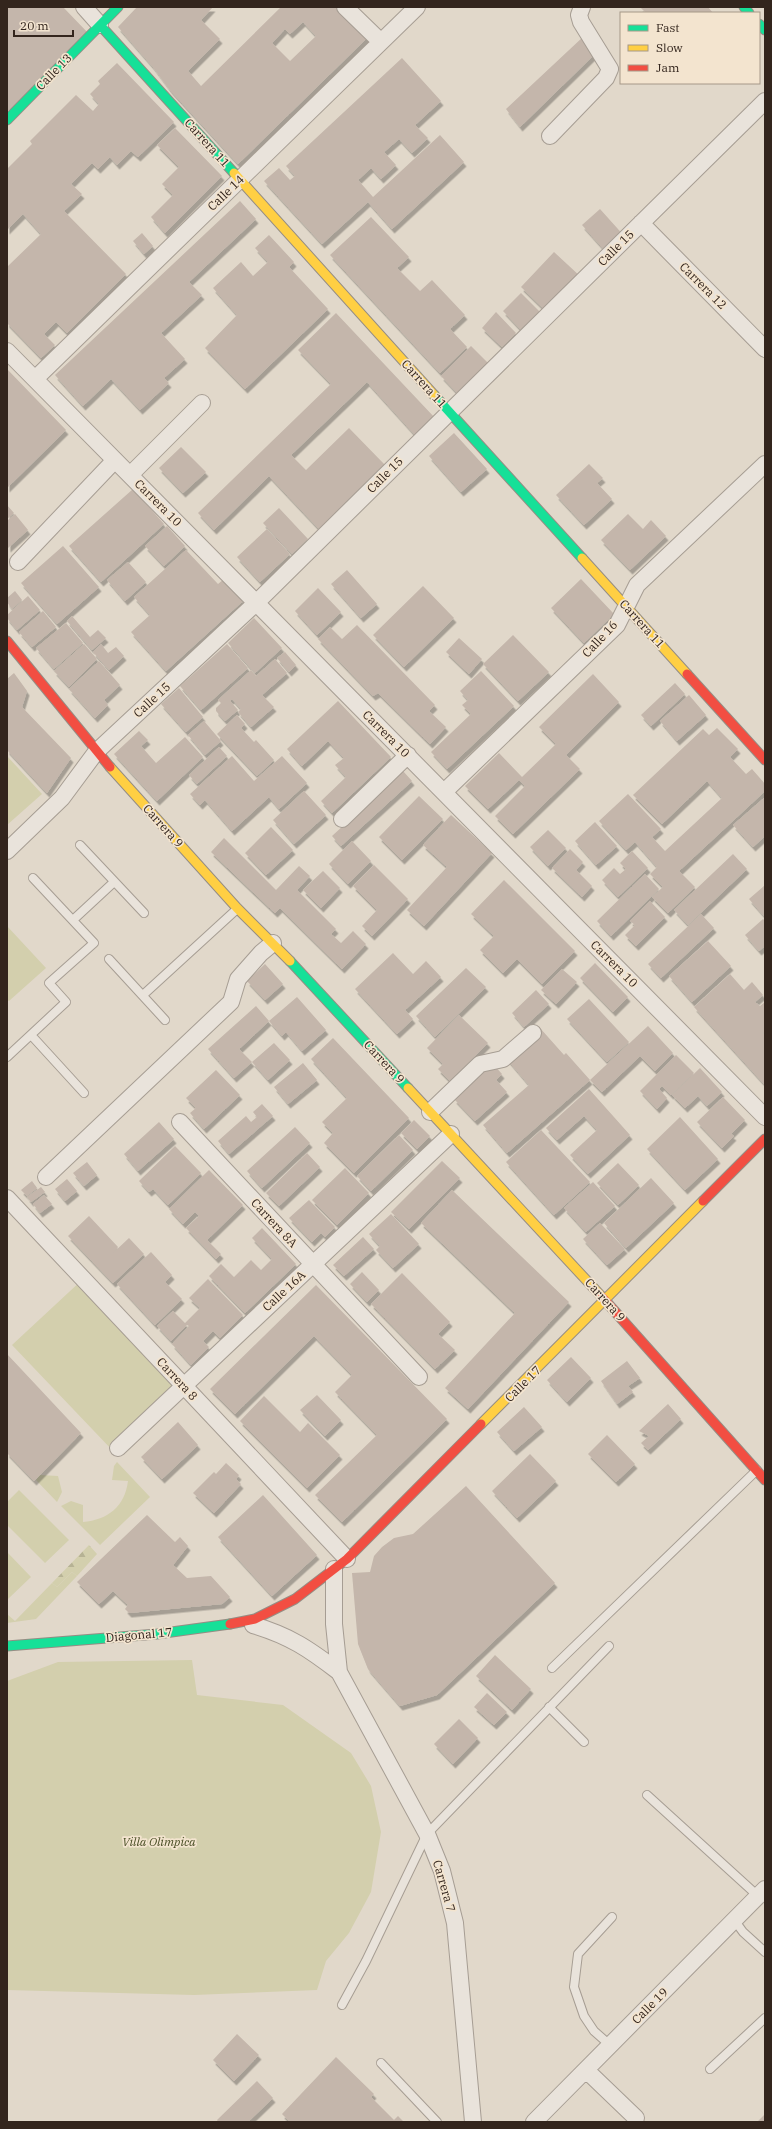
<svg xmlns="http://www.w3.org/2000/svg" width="772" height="2129" font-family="'IBM Plex Serif',serif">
<defs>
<pattern id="forest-firs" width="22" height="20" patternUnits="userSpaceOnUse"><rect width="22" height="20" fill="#d3cfad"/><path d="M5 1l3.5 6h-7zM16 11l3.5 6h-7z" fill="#b6b294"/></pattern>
<filter id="shadow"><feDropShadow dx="2.5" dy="4.5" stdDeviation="0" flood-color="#0004"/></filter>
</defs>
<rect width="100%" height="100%" fill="#e1d8ca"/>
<!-- green -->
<path fill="#d3cfad" d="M7 756 42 794 7 825Z
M7 926 46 968 9 1001 7 1000Z
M83 1279 184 1386 114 1452 12 1345Z
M117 1462 150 1497 100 1545 61 1506 71 1501 83 1505V1522C108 1520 125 1506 128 1481L112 1480 114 1466Z
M40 1475 58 1476 62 1492 57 1502 36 1480Z
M19 1490 69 1540 45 1563 7 1525V1502Z
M7 1552 31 1577 8 1599 7 1598Z
M72 1572 77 1576 36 1619 7 1623V1614L15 1621 52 1583 57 1587Z
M192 1660 197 1695 283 1705 351 1753 371 1786 381 1832 371 1892 349 1933 326 1961 317 1990 194 1995 7 1990V1681L58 1662Z"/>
<!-- forest -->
<path fill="url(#forest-firs)" d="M89 1545 97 1554 77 1576 72 1572 57 1587 52 1583Z"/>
<!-- building -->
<path fill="#c4b6ab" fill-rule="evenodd" filter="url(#shadow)" d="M7 7H63L89 34 7 112Z
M137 7H213L201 20 220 39 188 71 201 86 281 7H339L368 37 238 164 170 90 153 67 118 27ZM303 22 316 36 290 61 272 43 285 29 290 34Z
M640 7H708L713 13H646Z
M584 36 598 51 520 127 506 109Z
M402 58 441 101 415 125 428 138 412 153 399 139 384 152 396 165 381 179 371 168 358 180 373 197 440 135 464 162 392 229 368 202 322 244 264 181 279 168 290 180 295 176 286 166Z
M117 63 174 122 138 157 131 151 117 165 110 157 98 169 92 163 71 184 82 194 64 211 126 274 67 333 56 322 44 334 55 345 41 358 7 323V267L41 234 23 214 7 230V169L32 144 30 141 76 95 93 111 99 104 90 94 100 84 98 81Z
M175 128 222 176 165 233 151 217 173 195 162 184 179 167 157 145Z
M240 201 256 219 189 282 202 295 161 333 185 359 164 378 169 383 140 410 111 379 83 406 55 375Z
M600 209 626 238 608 254 582 225Z
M371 217 409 257 397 268 420 291 432 280 465 315 450 329 467 347 440 373 330 255Z
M142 233 153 246 144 254 133 241Z
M269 235 294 262 289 267 328 309 245 389 205 348 237 315 213 288 241 262 253 276 268 262 255 248Z
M554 252 581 277 547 312 521 287Z
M521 293 540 312 522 331 503 311Z
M496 312 516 333 502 347 482 328Z
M336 313 435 418 415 435 367 382 291 455 306 470 349 428 385 465 319 529 269 476 214 530 198 513 331 384 298 350Z
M471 346 490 365 459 395 441 376Z
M7 369 66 430 7 488Z
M454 433 487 469 461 492 429 456Z
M181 447 206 472 183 493 159 468Z
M589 464 603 478 597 483 612 499 584 525 556 495Z
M133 489 164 524 101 582 69 546Z
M7 505 14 513 7 519Z
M279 508 308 539 292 554 263 523Z
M15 514 28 530 8 548 7 521Z
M628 514 643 529 651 520 666 536 630 570 601 540Z
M167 526 185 546 164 566 145 546Z
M267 529 290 554 260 582 237 557Z
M63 546 99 587 57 624 21 583Z
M186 550 218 584 224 579 243 601 166 671 131 632 150 615 134 597Z
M128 562 146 582 125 601 107 580Z
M347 570 377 604 361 618 331 584Z
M581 579 614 614 584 643 551 608Z
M423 586 454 618 404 667 373 635Z
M318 588 341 612 317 635 295 611Z
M15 591 22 600 12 609 7 602V598Z
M28 596 40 610 17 630 7 618V615Z
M43 611 56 627 32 647 19 632Z
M72 616 90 637 98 630 106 638 92 650 67 621Z
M254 618 282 648 255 673 228 643Z
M66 623 83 643 54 669 36 648Z
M357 625 435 705 429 711 446 727 430 744 378 693 373 696 318 639 330 627 342 639Z
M513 635 549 672 518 701 483 664Z
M459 638 482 659 469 674 446 652Z
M84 644 97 659 69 687 54 671Z
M101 644 108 653 116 647 124 656 109 670 93 652Z
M227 644 248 668 201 710 180 686Z
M285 652 296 665 289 672 277 658Z
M275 659 287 673 262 695 274 707 251 727 238 712 241 709 232 699 230 701 238 710 225 721 216 711V708L221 703 218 700 251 670 256 676Z
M99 661 120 685 104 700 108 705 95 718 69 689Z
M481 671 514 706 447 769 431 752 471 714 462 705 468 700 460 691Z
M14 673 27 691 22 707 71 758 47 793 7 750V679Z
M593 674 619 702 566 755 580 769 513 834 495 816 525 786 519 780 488 809 465 786 499 753 522 777 556 744 539 727Z
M675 683 685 694 651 726 641 715Z
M179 688 203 717 186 732 161 704Z
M689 695 706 715 677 741 660 721Z
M338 701 391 757 332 813 321 801 346 777 335 765 344 758 328 741 302 766 287 749Z
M237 715 245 724 241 728 254 742 256 740 274 760 257 776 217 734Z
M204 721 221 741 205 755 188 735Z
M717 728 738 749 730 757 746 774 752 769 765 784V791L679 871 695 887 668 913 652 897 663 887 650 874 657 867 635 842 626 850 599 821 628 794 661 829 652 837 665 851 722 798 707 781 662 824 633 795 703 729 709 735Z
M139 731 148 740 141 746 156 763 185 737 203 757 157 801 114 754Z
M219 747 227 756 197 784 189 775Z
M232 756 254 781 282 756 307 783 279 809 269 797 232 831 205 800 200 805 190 794Z
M403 771 412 781 341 846 332 836Z
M304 791 326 815 294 844 273 820Z
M419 796 443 819 402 860 379 837Z
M765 797V836L753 847 733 825Z
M451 815 492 853 424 926 407 910 447 867 423 845Z
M595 822 617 846 596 865 575 841Z
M271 827 293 850 266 875 245 853Z
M548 830 566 848 548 866 530 847Z
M224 838 276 890 299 866 310 876 297 890 336 929 331 934 341 943 353 931 366 944 342 969 280 908 275 913 211 852Z
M352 841 371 861 348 884 329 864Z
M570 849 583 862 576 870 592 886 582 897 552 868Z
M632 851 648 868 618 897 602 880 614 868 620 874 626 869 620 863Z
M733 854 747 869 688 925 674 910Z
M374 865 408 899 372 936 362 926 377 910 353 886Z
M323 871 340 888 321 908 303 890Z
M645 874 659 889 611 936 597 921Z
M504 880 575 951 542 984 517 959 503 973 480 950 494 936 471 914Z
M765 885V917L749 899Z
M650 901 665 917 636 946 625 935 635 925 630 921Z
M701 914 714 928 661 978 648 964Z
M763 919 765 921V946L759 951 745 935Z
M708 941 731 966 692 1002 669 976Z
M393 953 413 974 426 961 441 977 405 1010 413 1019 397 1034 355 989Z
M595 963 628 997 613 1012 580 978Z
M265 964 283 984 265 1000 247 981Z
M466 968 486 987 435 1037 416 1016Z
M562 969 577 982 556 1004 541 990Z
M730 974 744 990 752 982 763 995 755 1002 760 1006 765 1002V1031L763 1033 765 1036V1085L694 1007Z
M536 990 549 1004 524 1027 512 1013Z
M297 997 326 1030 302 1051 286 1032 282 1036 269 1021 239 1049 252 1062 274 1043 290 1060 268 1080 252 1062 234 1078 208 1049 256 1006 269 1021Z
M589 999 629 1042 607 1062 567 1019Z
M459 1015 488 1043 450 1081 438 1069 443 1064 427 1048Z
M648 1026 673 1053 655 1071 640 1056 602 1092 590 1080Z
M540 1028 564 1055 566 1053 590 1080 507 1153 483 1125 529 1085 506 1058Z
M333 1038 409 1118 354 1173 324 1143 333 1133 322 1122 347 1098 311 1059Z
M676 1055 694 1073 671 1095 662 1086 659 1089 667 1098 657 1109 640 1091Z
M303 1063 317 1080 288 1104 274 1087Z
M492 1063 502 1074 496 1080 507 1092 475 1121 454 1099Z
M700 1068 722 1092 707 1106 698 1096 685 1108 672 1095Z
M216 1070 240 1095 204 1129 190 1113 196 1108 186 1098Z
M589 1089 630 1135 588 1174 570 1155 597 1130 584 1116 557 1140 546 1128Z
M723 1097 745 1120 731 1134 734 1136 722 1148 697 1122Z
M262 1104 273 1116 229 1154 218 1141 246 1116 251 1122 257 1117 253 1112Z
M680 1117 718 1159 685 1190 647 1149Z
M414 1120 430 1136 417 1149 401 1133Z
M159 1122 174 1139 138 1171 124 1154Z
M295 1127 310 1143 262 1188 247 1171Z
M541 1130 590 1182 554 1215 506 1162Z
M399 1135 413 1150 371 1191 357 1176Z
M175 1146 201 1173 168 1205 153 1189 149 1192 139 1181Z
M307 1153 320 1167 279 1206 266 1193Z
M442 1161 460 1178 409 1229 391 1212Z
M87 1162 97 1175 84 1186 73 1173Z
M618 1163 639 1185 618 1205 597 1183Z
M345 1168 369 1193 337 1225 312 1200Z
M209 1170 243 1205 207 1240 221 1254 216 1259 186 1228 199 1216 195 1212 183 1224 169 1209Z
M651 1178 674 1203 626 1248 604 1223Z
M67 1179 77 1191 65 1201 55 1189Z
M32 1181 37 1188 27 1196 21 1190Z
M593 1182 615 1206 586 1232 564 1208Z
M41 1187 45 1192 31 1202 27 1197Z
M452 1190 569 1302 468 1409 445 1388 515 1313 421 1223Z
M44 1195 52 1204 40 1213 33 1204Z
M309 1200 335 1227 325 1237 321 1233 312 1242 289 1218Z
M391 1214 419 1244 393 1268 376 1250 380 1246 369 1234Z
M89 1216 118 1247 113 1253 129 1238 144 1254 113 1283 68 1236Z
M600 1223 625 1249 607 1265 583 1239Z
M262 1228 296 1264 245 1313 209 1276 221 1264 234 1277 251 1260 261 1270 272 1259 252 1238Z
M363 1237 374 1249 344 1276 333 1265Z
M151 1252 172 1275 165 1282 182 1299 155 1325 117 1284Z
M362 1272 379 1290 367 1302 350 1284Z
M402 1273 450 1322 438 1334 455 1350 435 1369 371 1304Z
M208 1279 243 1315 220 1338 213 1331 203 1341 209 1347 191 1365 172 1344 189 1326 187 1325 171 1341 157 1326 173 1311 185 1323 200 1308 189 1298Z
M316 1285 447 1419 342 1522 315 1495 377 1435 335 1392 352 1375 314 1336 235 1414 210 1389Z
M7 1354 81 1433 34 1481 7 1453Z
M571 1357 591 1378 567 1402 547 1380Z
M627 1361 640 1378 628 1386 633 1392 617 1404 601 1381Z
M317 1395 341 1420 325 1436 300 1410Z
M264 1396 300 1432 308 1423 340 1455 307 1488 240 1421Z
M668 1404 681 1419 648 1450 641 1443 649 1436 639 1431Z
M524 1407 542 1427 514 1451 497 1432Z
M178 1422 198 1445 162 1479 141 1457Z
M607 1435 635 1464 616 1482 588 1454Z
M530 1454 556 1481 517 1518 492 1491Z
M226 1463 239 1475 236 1479 241 1484 214 1513 193 1493 214 1472 216 1474Z
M466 1486 555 1583 437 1695 400 1706 368 1669 358 1644 352 1573 370 1572 374 1556 382 1547 394 1538 413 1534Z
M263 1495 317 1555 272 1596 218 1537Z
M147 1515 175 1542 180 1537 188 1546 173 1565 187 1578 211 1576 230 1597 222 1604 129 1613 125 1609 128 1605 113 1591 99 1604 77 1582Z
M495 1655 531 1689 512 1710 476 1676Z
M487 1693 507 1712 494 1725 474 1707Z
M459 1719 478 1738 453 1764 434 1744Z
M237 2034 259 2055 234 2081 213 2060Z
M336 2057 374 2094 371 2097 394 2120 398 2116 404 2122H290L282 2114Z
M257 2081 273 2098 248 2122H218L217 2120Z
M765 2114V2122H757Z"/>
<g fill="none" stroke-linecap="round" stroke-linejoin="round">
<defs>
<path id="lane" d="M80 845 144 913
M73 920 114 882
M109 959 165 1020
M143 995 237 909
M31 1035 84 1093
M7 1057 66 1002 49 983 94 943 33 878
M552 1668 757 1470
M549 1707 584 1742
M647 1795 758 1896
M735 1921 743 1932 765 1952
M342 2005 366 1961 427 1834 609 1646
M611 2046 594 2031 584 2016 574 1987 578 1954 612 1917
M381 2063 437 2122
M710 2069 765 2018"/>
<path id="street" d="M84 7 100 25
M345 7 381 42
M550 136 606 78 610 69 581 22 579 15 582 7
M641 223 765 349
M7 351 765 1117
M35 379 417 7
M130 475 202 403
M18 562 115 460
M444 792 617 625 637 585 765 464
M342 819 408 755
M7 851 62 798 96 752 257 602 765 101
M430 1112 480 1064 503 1059 533 1033
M180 1122 419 1377
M46 1177 231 1002 238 979 261 953 273 943
M7 1198 347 1559
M118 1448 451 1134
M334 1569V1624L339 1672 427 1834 442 1871 455 1923 473 2122
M253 1625C290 1636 309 1649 339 1672
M586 2070 636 2118
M534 2122 765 1889"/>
<path id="fast" d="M744 7 749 13
M759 24 765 30
M100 25 234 173
M7 120 118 7
M434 395 582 558
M290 961 408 1088
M7 1646 157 1634 230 1624"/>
<path id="slow" d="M234 173 434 395
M582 558 687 674
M110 767 237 908 290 961
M408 1088 602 1297
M481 1424 703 1201"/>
<path id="jam" d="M7 641 110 767
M687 674 765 760
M703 1201 765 1139
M602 1297 765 1480
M230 1624 255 1619 295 1599 347 1559 481 1424"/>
</defs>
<!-- lane casing -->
<use href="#lane" stroke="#a69d93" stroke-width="10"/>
<!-- street casing -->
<use href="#street" stroke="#a69d93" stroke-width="18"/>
<!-- fast casing -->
<use href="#fast" stroke="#958d84" stroke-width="11"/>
<!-- slow casing -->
<use href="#slow" stroke="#958d84" stroke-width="11"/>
<!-- jam casing -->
<use href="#jam" stroke="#958d84" stroke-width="11"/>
<!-- lane -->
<use href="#lane" stroke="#e9e3db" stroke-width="8"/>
<!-- street -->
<use href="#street" stroke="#e9e3db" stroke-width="16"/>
<!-- fast -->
<use href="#fast" stroke="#16e098" stroke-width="9"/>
<!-- slow -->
<use href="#slow" stroke="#ffcf43" stroke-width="9"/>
<!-- jam -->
<use href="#jam" stroke="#f24e42" stroke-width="9"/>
</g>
<g text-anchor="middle" stroke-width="3.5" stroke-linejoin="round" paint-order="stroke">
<!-- street labels -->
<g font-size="12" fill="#33251d" stroke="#f3e4cf">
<text transform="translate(54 72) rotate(-46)" y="4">Calle 13</text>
<text transform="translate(207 143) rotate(48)" y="4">Carrera 11</text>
<text transform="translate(226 193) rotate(-44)" y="4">Calle 14</text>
<text transform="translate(616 248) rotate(-45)" y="4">Calle 15</text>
<text transform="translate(703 286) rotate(45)" y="4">Carrera 12</text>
<text transform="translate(424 384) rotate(48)" y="4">Carrera 11</text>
<text transform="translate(385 475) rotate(-45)" y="4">Calle 15</text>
<text transform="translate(158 503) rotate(45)" y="4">Carrera 10</text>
<text transform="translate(642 624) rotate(48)" y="4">Carrera 11</text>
<text transform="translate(600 639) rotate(-47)" y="4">Calle 16</text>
<text transform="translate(152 700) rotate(-43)" y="4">Calle 15</text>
<text transform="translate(386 734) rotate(45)" y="4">Carrera 10</text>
<text transform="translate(163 826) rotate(48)" y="4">Carrera 9</text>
<text transform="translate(614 964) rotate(45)" y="4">Carrera 10</text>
<text transform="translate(384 1062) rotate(47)" y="4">Carrera 9</text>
<text transform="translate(274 1223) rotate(47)" y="4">Carrera 8A</text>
<text transform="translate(284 1291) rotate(-43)" y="4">Calle 16A</text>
<text transform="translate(605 1300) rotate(48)" y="4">Carrera 9</text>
<text transform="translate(177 1379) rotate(47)" y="4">Carrera 8</text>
<text transform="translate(523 1384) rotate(-45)" y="4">Calle 17</text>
<text transform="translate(139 1635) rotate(-5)" y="4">Diagonal 17</text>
<text transform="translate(444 1886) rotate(74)" y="4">Carrera 7</text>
<text transform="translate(650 2006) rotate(-45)" y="4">Calle 19</text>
</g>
<!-- park labels -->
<g font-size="12" font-style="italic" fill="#494e25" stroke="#f3e4cf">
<text x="159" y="1846">Villa Olimpica</text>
</g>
</g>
<!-- border -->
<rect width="772" height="2129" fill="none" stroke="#33251d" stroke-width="16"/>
<!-- legend -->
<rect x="620" y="12" width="140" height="72" fill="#f3e4cf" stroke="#a69888"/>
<rect x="628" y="25" width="20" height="6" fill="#16e098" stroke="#a69888"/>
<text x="656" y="32" font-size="12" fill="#33251d">Fast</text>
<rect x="628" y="45" width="20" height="6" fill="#ffcf43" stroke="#a69888"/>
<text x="656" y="52" font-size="12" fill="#33251d">Slow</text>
<rect x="628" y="65" width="20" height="6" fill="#f24e42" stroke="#a69888"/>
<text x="656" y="72" font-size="12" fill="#33251d">Jam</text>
<!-- scale -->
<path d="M14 30v6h59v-6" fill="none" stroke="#33251d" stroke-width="2"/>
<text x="20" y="30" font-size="12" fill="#33251d" stroke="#f3e4cf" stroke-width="3" paint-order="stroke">20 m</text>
</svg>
